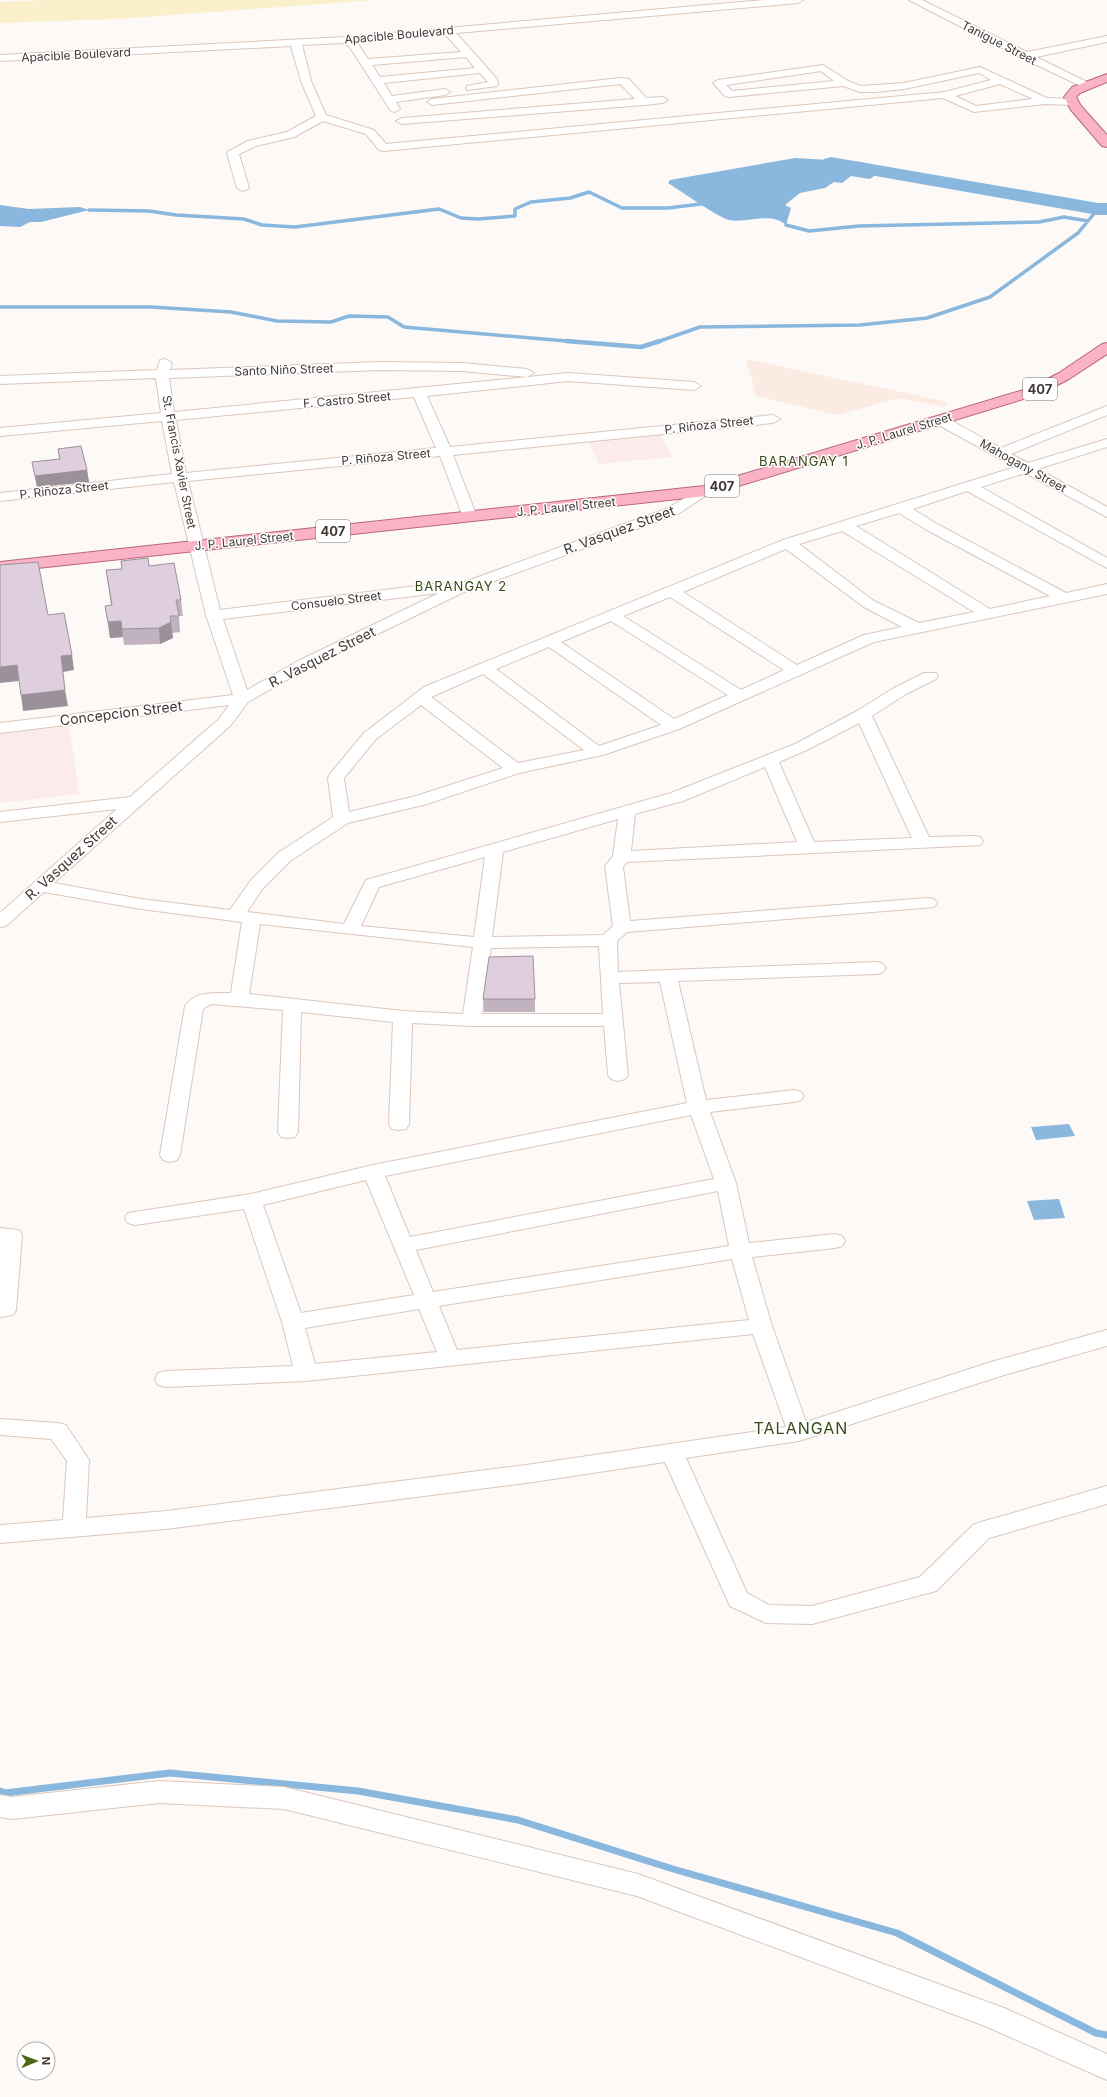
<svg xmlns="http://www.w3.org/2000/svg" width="1107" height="2097" font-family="Inter,sans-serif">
<rect width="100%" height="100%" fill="#fdf9f7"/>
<!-- built -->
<path fill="#fcebe2" d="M746 359 948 402 944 407 898 398 838 415 756 396Z"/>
<!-- education -->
<path fill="#fcebec" d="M659 432 672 457 599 464 588 439Z
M69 723 79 794 0 803V731Z"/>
<!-- sand -->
<path fill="#faf0cb" d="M44 0H375L118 19 0 23V2Z"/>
<!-- water -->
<path fill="#89b7dd" d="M795 158 862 162 875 166 877 174 870 179 851 176 842 183 834 182 825 188 800 193 785 205 791 208 786 225C770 211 748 224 729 220 721 219 679 190 668 183L670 180Z
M0 205 29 209 80 207 89 210 41 222H30L20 227 0 226Z
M1069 1124 1075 1136 1036 1140 1031 1127Z
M1059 1199 1065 1218 1034 1220 1027 1201Z"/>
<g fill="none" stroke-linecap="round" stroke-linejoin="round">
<!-- stream-far2 -->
<path stroke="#89b7dd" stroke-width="3.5" d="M89 210 149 211 176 215 244 219 262 225 295 227 439 209 461 218 478 219 515 216V209L531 202 570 198 589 192 622 208H668L709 203
M786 225 809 231 859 226 1039 222 1064 217 1088 221
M0 307H151L231 312 277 321 331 322 349 316 388 317 404 327 578 342
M657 342 700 327 860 325 927 318 990 297 1078 233 1098 209"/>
<!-- stream-far1 -->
<path stroke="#89b7dd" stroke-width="4.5" d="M566 341 641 347 660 341"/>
<!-- stream -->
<path stroke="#89b7dd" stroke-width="7" d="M0 1791 5 1793 170 1773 358 1791 518 1820 673 1869 897 1933 1096 2033 1107 2035"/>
<!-- river -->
<path fill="#89b7dd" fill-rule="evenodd" d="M831 157 1098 203H1107V215H1098L824 167 821 163 824 159Z"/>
<defs>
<path id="minor" d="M764 0H803L798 3 456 33 497 79 498 84 497 86 467 90 466 88 467 86 488 82 480 73 384 83 392 96 445 89 450 92 445 95 396 102 400 109 395 112 391 111 349 46 343 43 302 45 311 81 326 115 374 130 386 144 945 92 991 80 979 73 904 89 875 92H860L843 86 729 97 725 96 713 83 718 80 823 65 848 81 861 86 904 83 980 67 1047 98 1071 99 1076 102 1071 105 1045 104 974 112 943 98 383 151 379 150 366 134 323 121 294 137 256 146 239 154 249 188 243 191 237 188 227 153 229 151 248 141 287 132 316 116 301 81 291 46 0 61V55L345 37ZM445 34 461 52 368 59 357 42ZM466 57 475 68 380 77 372 65ZM821 71 834 81 732 91 726 85ZM1000 84 1033 99 976 106 955 96Z
M909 0H922L1027 52 1107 36V42L1036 57 1089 83 1090 85 1085 88 1024 59 1019 58 1018 56Z
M620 78 629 79 646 98 663 97 668 100 663 103 644 105 402 124 396 121 402 118 635 99 620 84 432 105 427 102 432 99Z
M165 359 172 363 170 370 380 362 462 363 527 369 534 373 527 377 462 371 380 370 169 378 174 412 568 373 694 382 701 386 694 390 568 381 427 396 450 447 773 415 780 419 773 423 453 455 477 517 475 520H465L463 517 440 456 188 481 220 610 442 583 456 585 668 508 701 488H711L713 491 678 514 464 592 310 667 248 702 231 725 54 883 141 899 230 910 251 880 278 853 333 817 328 778 330 774 364 733 424 687 783 540 1015 467 935 423 933 420 935 417H945L1001 448 1107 406V415L1011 454 1028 463 1107 439V447L1038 469 1107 507V517L1025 473 981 487 1107 558V568L967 491 913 509 937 524 1066 593 1107 584V594L874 642 679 729 603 755 519 773 427 804 348 823 290 861 263 888 247 912 344 924 366 880 671 793 795 744 857 711 894 688 924 673H936L938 676 936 679 906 694 872 716 929 837 974 836 980 837 983 841 980 845 627 862 623 867 630 921 928 898 934 899 937 903 934 907 627 932 617 941 618 972 877 962 883 964 886 968 883 972 877 974 678 981 706 1100 794 1090 801 1092 804 1096 801 1100 794 1102 710 1112 736 1183 749 1243 835 1234 842 1236 845 1241 842 1246 835 1248 752 1257 772 1326 806 1422 991 1362 1107 1330V1346L1004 1375 799 1441 686 1458 747 1593 769 1605 812 1606 920 1577 973 1525 981 1522 1107 1486V1504L989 1538 936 1591 812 1624 766 1623 730 1606 665 1462 533 1482 166 1529 0 1543V1525L63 1520 67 1461 51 1439 0 1435V1419L58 1423 66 1425 89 1460 86 1518 166 1511 533 1464 786 1427 753 1334 306 1381 166 1387 158 1385 155 1379 158 1373 166 1371 293 1366 282 1322 244 1209 135 1225 128 1223 125 1218 128 1213 251 1194 373 1165 687 1103 660 982 619 983 628 1075 625 1079 618 1081 611 1079 608 1075 604 1026H472L412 1023 409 1124 406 1129 399 1130 392 1129 389 1124 393 1022 301 1012 298 1132 295 1137 288 1138 281 1137 278 1132 283 1010 211 1004 203 1009 180 1155 177 1160 170 1162 163 1160 160 1155 185 1006C195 991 214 993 231 993L242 922 141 909 44 892 6 926 0 927V913L117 809 0 822V812L130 797 219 719 229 705 0 733V723L233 695 206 615 174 482 0 501V493L172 474 162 421 0 436V428L161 413 156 378 0 384V376L157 370 160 360ZM414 397 436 448 186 473 176 420ZM899 513 927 530 1050 596 990 609 856 526ZM842 531 974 612 919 623 874 601 799 544ZM786 549 864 607 902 627 864 635 797 665 683 592ZM439 593 298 661 247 690 223 619ZM670 597 784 670 741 690 623 616ZM611 621 728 695 674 719 561 642ZM549 647 661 725 599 746 496 669ZM483 674 584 750 518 763 431 697ZM421 705 503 768 416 796 349 812 344 778 376 739ZM859 723 912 838 814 842 779 762 807 750ZM765 767 797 842 631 851 635 814 683 801ZM618 819 613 856 605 866 613 926 603 935 492 937 503 852ZM485 857 474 937 361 926 379 887ZM260 924 473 947 463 1014 403 1011 249 994ZM599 946 603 1014H482L491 948ZM691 1115 714 1179 410 1237 385 1176ZM366 1180 414 1295 301 1313 263 1205ZM718 1191 729 1246 433 1292 416 1250ZM732 1259 749 1320 457 1350 439 1306ZM419 1309 437 1352 315 1364 305 1328Z
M0 1228 19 1230 22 1235 16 1310 13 1315 0 1317Z
M159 1781 284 1787 638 1874 1004 2008 1107 2054V2080L985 2026 637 1896 284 1809 159 1803 12 1819 0 1817V1795L12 1797Z"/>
<path id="major" d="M1107 74V82L1080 93 1076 97 1081 106 1107 135V147L1102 146 1071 110 1064 97 1072 87Z
M1107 343V354L1069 379 1040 394 706 496 0 572V562L704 486 1030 388 1059 373 1102 344Z"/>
</defs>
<!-- minor casing -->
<use href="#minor" stroke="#dbc7bc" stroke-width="2"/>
<!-- major casing -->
<use href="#major" stroke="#b7667c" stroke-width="2"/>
<!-- minor -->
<use href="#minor" fill="#fff" fill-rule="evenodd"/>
<!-- major -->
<use href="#major" fill="#fab2c7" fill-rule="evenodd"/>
</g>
<!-- wall -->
<path fill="#c0b2bf" d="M58 449 87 470 89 482 37 487 34 473 32 462 59 459Z
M121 561 149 566 181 600 183 616H179L180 632 172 633 173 638 160 644 124 645 123 637 110 638 105 606H111L106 570 122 569Z
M483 999H535V1012H484Z"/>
<!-- shaded-wall -->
<path fill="#9c919b" d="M87 470 89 482 37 487 35 476Z
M121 621 123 637 110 638 108 622Z
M171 622 173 638 160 644 159 628Z
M72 655 74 670 63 672 61 656Z
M17 665 19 681 0 683V667Z
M65 690 68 706 23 711 21 695Z"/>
<!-- building -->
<path fill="#dfcfde" stroke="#9c919b" d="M81 446 87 470 35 476 32 462 60 459 58 449Z
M148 558 149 566 174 563 181 600H176L179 616H170L171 622 159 628 122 629 121 621 108 622 105 606 112 605 106 570 122 569 121 561Z
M38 562 48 615 64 613 72 655 61 656 65 690 21 695 17 665 0 667V565Z
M533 956 535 999H483L489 957Z"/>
<g text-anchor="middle" stroke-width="3" stroke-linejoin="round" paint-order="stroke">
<!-- far-street labels -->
<g font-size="12" fill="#423a36" stroke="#fff">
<text transform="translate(399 35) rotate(-5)" y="4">Apacible Boulevard</text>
<text transform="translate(999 43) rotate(27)" y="4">Tanigue Street</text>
<text transform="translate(76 55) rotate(-3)" y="4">Apacible Boulevard</text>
<text transform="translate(284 370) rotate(-2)" y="4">Santo Niño Street</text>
<text transform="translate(347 400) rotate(-5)" y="4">F. Castro Street</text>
<text transform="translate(709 425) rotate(-6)" y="4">P. Riñoza Street</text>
<text transform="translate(904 431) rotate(-17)" y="4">J. P. Laurel Street</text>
<text transform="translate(386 457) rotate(-5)" y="4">P. Riñoza Street</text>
<text transform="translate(179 462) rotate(79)" y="4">St. Francis Xavier Street</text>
<text transform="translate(1023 466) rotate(29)" y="4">Mahogany Street</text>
<text transform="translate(64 490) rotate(-6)" y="4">P. Riñoza Street</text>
<text transform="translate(566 507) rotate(-6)" y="4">J. P. Laurel Street</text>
<text transform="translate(244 541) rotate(-6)" y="4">J. P. Laurel Street</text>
<text transform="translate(336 601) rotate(-7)" y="4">Consuelo Street</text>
</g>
<!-- shield labels -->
<g fill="#fff" stroke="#7b7572" stroke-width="1">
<rect x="1023" y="378" width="34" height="22" rx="3"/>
<rect x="705" y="475" width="34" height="22" rx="3"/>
<rect x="316" y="520" width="34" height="22" rx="3"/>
</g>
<g font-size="13" font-weight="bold" fill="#423a36">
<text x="1040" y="394">407</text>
<text x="722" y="491">407</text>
<text x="333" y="536">407</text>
</g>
<!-- far-neighbourhood labels -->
<g font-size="13" letter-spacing="1" fill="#384a14" stroke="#fff">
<text x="804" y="466">BARANGAY 1</text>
<text x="461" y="591">BARANGAY 2</text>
</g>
<!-- street labels -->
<g font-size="14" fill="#423a36" stroke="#fff">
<text transform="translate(619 530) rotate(-20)" y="5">R. Vasquez Street</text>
<text transform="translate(322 657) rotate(-27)" y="5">R. Vasquez Street</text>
<text transform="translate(121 713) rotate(-7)" y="5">Concepcion Street</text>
<text transform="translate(71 858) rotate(-42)" y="5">R. Vasquez Street</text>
</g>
<!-- quarter labels -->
<g font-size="16" letter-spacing="1" fill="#384a14" stroke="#fff">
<text x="801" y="1434">TALANGAN</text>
</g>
</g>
<!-- north arrow -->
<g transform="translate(36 2061) rotate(89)"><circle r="19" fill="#ffffff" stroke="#b3b0af"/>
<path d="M0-3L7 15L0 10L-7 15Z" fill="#4d6515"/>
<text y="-6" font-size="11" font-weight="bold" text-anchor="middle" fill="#423a36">N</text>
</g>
</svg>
